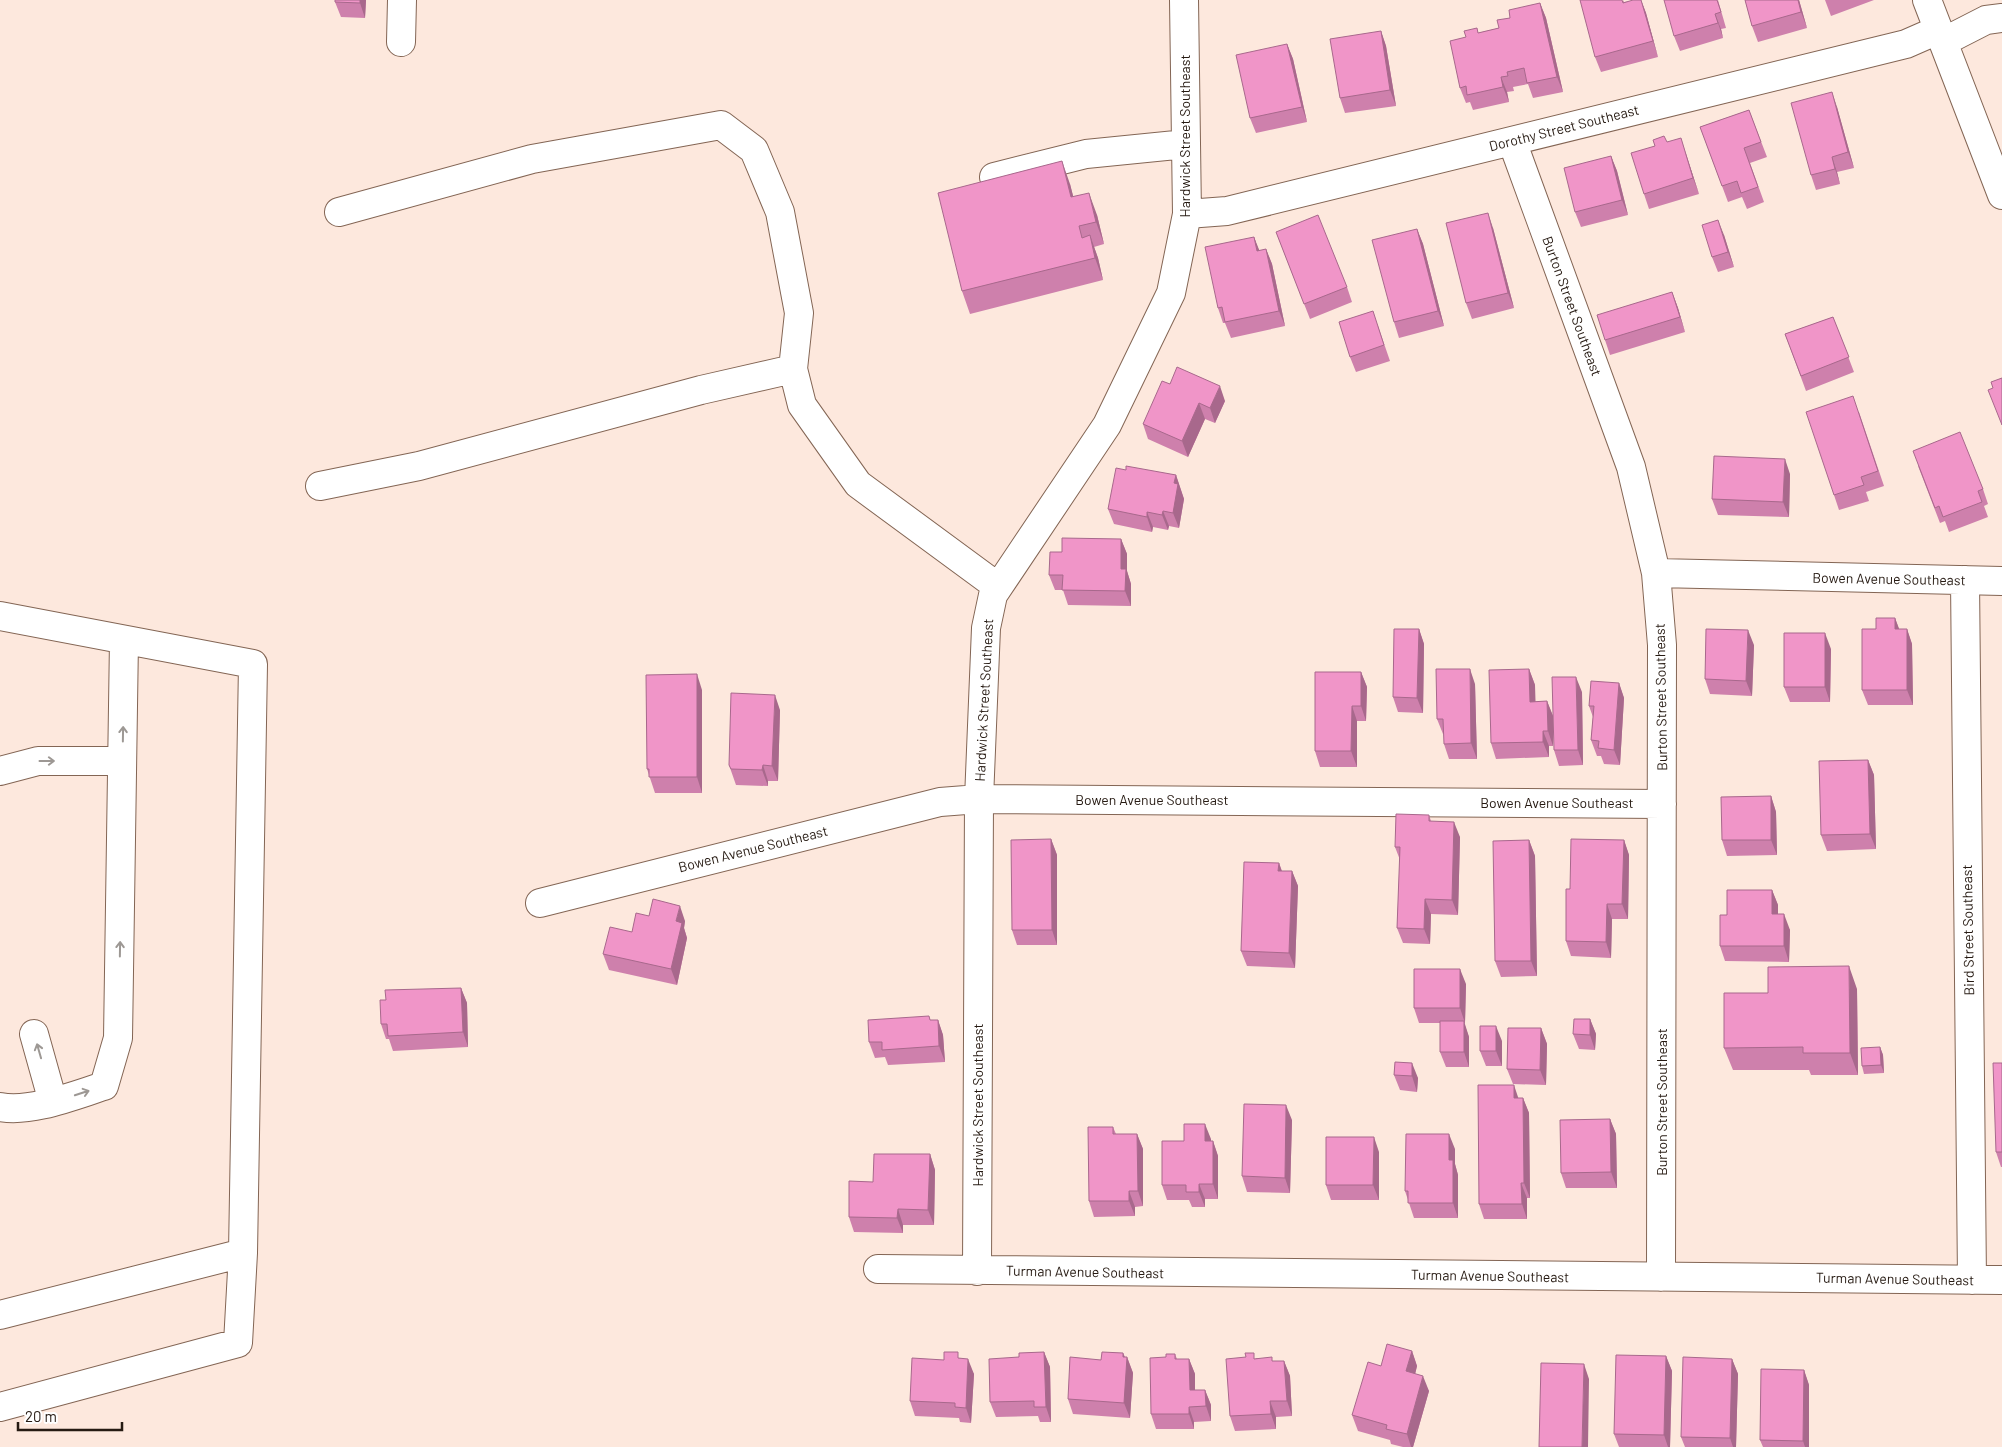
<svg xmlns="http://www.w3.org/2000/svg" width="2002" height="1447" font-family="Barlow,sans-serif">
<rect width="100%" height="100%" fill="#fde8dd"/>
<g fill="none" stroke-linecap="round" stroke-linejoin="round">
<defs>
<path id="minor" d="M1927 0 2002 195
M401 42 402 0
M1943 42 1986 20 2002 18
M1512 141 1631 467 1656 573 1662 645 1661 1277
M994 177 1086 154 1186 144
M339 212 532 159 721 125 754 150 780 212 799 313 793 369 802 405 858 484 998 587
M1187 214 1227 211 1906 44 1938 30
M320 486 419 466 701 390 793 369
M1656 573 2002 581
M1965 580 1972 1280
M0 616 253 664 243 1253 238 1343 0 1407
M0 771 38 761H122
M540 903 940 802 979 799 1662 804
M34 1034 53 1102
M0 1107C31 1113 75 1095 104 1086L118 1038 124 640
M878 1269 2002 1280
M977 1271 979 799 986 628 993 595 1107 425 1171 293 1187 214 1184 0
M0 1315 243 1253"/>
</defs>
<!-- minor casing -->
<use href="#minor" stroke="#836554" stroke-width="30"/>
<!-- minor -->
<use href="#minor" stroke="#fff" stroke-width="28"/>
</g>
<!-- wall -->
<path fill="#ce80ac" d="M366 0 365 18 341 17 335 2Z
M1624 0V2L1641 0 1646 13 1658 57 1601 72 1595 57Z
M1718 0 1726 28 1721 29 1723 38 1680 51 1674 36Z
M1745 0H1799L1807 28 1758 42 1752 26Z
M1825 0H1874L1831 16Z
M1540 3 1546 18 1563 92 1533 98 1528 84 1513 87 1514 91 1507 92 1509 102 1473 110 1470 102 1466 103 1460 88 1466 37 1477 28 1478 33 1499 28 1510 18Z
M1381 31 1386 46 1396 106 1345 113 1340 98Z
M1287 44 1293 59 1307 122 1256 133 1250 118Z
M1837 107 1854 168 1837 172 1840 184 1816 190 1811 175Z
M1749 110 1767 157 1750 163 1764 202 1747 209 1742 197 1728 202 1700 127Z
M1667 142 1686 154 1699 194 1649 209 1644 194Z
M1611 156 1617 171 1628 215 1581 227 1575 212Z
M1070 184 1073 196 1097 215 1104 244 1094 247 1098 258 1103 280 970 314 962 291Z
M1493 228 1514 308 1472 319 1466 303Z
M1417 229 1423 244 1444 326 1399 338 1394 322Z
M1276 232 1347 287 1352 302 1310 319Z
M1724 235 1734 267 1718 272 1712 257Z
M1254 237 1259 251 1266 249 1272 264 1285 326 1231 338 1225 323H1223L1218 308Z
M1672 292 1678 308 1685 332 1610 355 1605 340Z
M1833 317 1854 372 1806 391 1785 334Z
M1378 326 1390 361 1356 372 1350 357Z
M1170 384 1225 401 1215 423 1205 419 1188 457 1148 439 1143 424Z
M1859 412 1884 486 1866 492 1869 501 1839 510 1834 495Z
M1918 466 1983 489 1988 504 1984 506 1988 517 1949 532 1945 521 1940 523Z
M1126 470 1176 475 1184 499 1179 528 1169 526 1168 530 1153 527 1152 532 1114 524 1108 509Z
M1790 474 1789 517 1718 515 1712 499Z
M1121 539 1127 554V571L1131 584V606L1068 605 1063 590H1055L1049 575 1062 552Z
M1895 618 1899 629H1907L1912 644 1913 705H1868L1862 690 1876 629Z
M1419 629 1424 644 1423 713 1398 712 1393 697Z
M1754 645 1752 696 1710 694 1705 679Z
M1831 649 1830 702H1790L1784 687Z
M1529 669 1535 685V702L1547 701 1553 716V746H1549V757L1496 759 1491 743Z
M1361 672 1367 687 1366 721H1357V767H1320L1315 751Z
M1619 683 1624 698 1620 765 1604 764 1601 756H1597L1591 740 1593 717 1589 706Z
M1475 684 1477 759H1449L1444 744V734H1443L1437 719Z
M702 690V793H655L647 769Z
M1582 692 1583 765 1559 766 1554 750Z
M780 710 778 781H768V786L736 785 729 765Z
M1868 760 1874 775 1876 849 1827 851 1821 835Z
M1771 796 1776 812 1777 855 1727 856 1722 840Z
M1429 815 1431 821 1460 837 1458 915 1431 914 1430 944 1403 943 1397 928 1400 860 1395 847Z
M1051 839 1057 855V945H1017L1012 930Z
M1529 840 1535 856 1537 976 1501 977 1495 961Z
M1624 840 1629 855 1628 919H1612L1611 958 1571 956 1566 941 1570 889Z
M1279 863 1282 871H1292L1298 886 1295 968 1247 966 1241 951Z
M1772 890 1778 905V914L1790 930 1789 962 1725 961 1720 946 1727 915Z
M649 916 685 921 684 928 687 938 677 985 609 970 603 954 632 932Z
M1466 984 1465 1023H1464L1469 1037V1067H1446L1440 1052V1023H1419L1414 1008Z
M461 988 467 1003 468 1047 393 1051 389 1039H386L381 1024 386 1000Z
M1857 989 1858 1075H1811L1809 1070H1733L1724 1048 1768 993Z
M1590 1019 1596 1034 1595 1050 1579 1049 1573 1034Z
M931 1020H938L943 1035 945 1062 888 1065 885 1057 875 1058 869 1042Z
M1541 1028 1547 1044 1546 1085 1513 1084 1507 1069Z
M1502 1041V1066H1486L1480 1051Z
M1880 1047 1883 1055 1884 1073 1864 1074 1862 1066Z
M1395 1062 1418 1078 1417 1092 1400 1090 1394 1075Z
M2002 1063V1167H2001L1996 1152Z
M1523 1098 1529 1113 1530 1198H1527V1219H1484L1479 1204Z
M1610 1119 1616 1134 1617 1188H1566L1561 1173Z
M1292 1120 1290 1193 1247 1192 1242 1176Z
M1113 1127 1116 1134H1137L1143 1149V1206L1135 1207V1216L1094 1217 1089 1201Z
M1211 1139V1141H1213L1218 1156V1199H1205V1207H1192L1189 1200H1167L1162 1185 1184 1141Z
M1455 1149V1164L1458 1175V1218H1414L1405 1191Z
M1379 1152V1200H1331L1326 1185Z
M930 1154 935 1170 934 1225H903V1233L854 1232 849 1217 873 1182Z
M1412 1351 1417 1366 1415 1374 1429 1391 1413 1447H1403L1391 1444 1390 1440 1358 1431 1352 1415 1381 1366Z
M1044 1352 1050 1367 1051 1422H1040L1038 1416 996 1417 990 1402 1019 1357Z
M1123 1353 1125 1357H1127L1133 1373 1130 1418 1073 1414 1068 1399 1101 1360Z
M1175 1354 1177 1359H1189L1195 1374V1390H1205L1211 1405V1421L1194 1422V1429H1156L1151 1414 1166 1357Z
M1666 1356 1672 1371 1670 1447H1619L1614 1434Z
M960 1358 974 1374 971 1423 960 1422 959 1418 915 1416 910 1401 944 1360Z
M1256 1358 1273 1361H1284L1290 1376 1292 1416 1276 1417V1429L1235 1431 1230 1416Z
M1732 1359 1738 1374 1736 1447H1685L1681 1437Z
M1804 1370 1809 1385V1447H1763L1760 1440Z"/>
<!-- shaded-wall -->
<path fill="#a8688c" d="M360 0H366L365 18 360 3Z
M1641 0 1646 13 1658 57 1653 41Z
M1798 0H1799L1807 28 1801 12Z
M1540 3 1546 18 1563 92 1557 77Z
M1715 14 1721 29 1723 38Z
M1381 31 1386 46 1396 106 1390 90Z
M1287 44 1293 59 1307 122 1302 107Z
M1501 77 1507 92 1509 102 1503 87Z
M1832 92 1837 107 1854 168 1848 152Z
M1681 138 1686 154 1699 194 1693 178Z
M1611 156 1617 171 1628 215 1622 200Z
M1832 157 1837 172 1840 184 1835 169Z
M1062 161 1070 184 1079 219 1071 197Z
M1089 193 1097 215 1104 244 1096 222Z
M1488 213 1493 228 1514 308 1508 293Z
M1718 220 1724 235 1734 267 1728 252Z
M1417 229 1423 244 1444 326 1438 311Z
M1090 235 1098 258 1103 280 1095 258Z
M1254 237 1260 252 1257 251Z
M1266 249 1272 264 1285 326 1279 311Z
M1672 292 1678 308 1685 332 1680 317Z
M1220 386 1225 401 1215 423 1210 408Z
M1199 403 1205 419 1188 457 1182 441Z
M1785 459 1790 474 1789 517 1783 502Z
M1176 475 1184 499 1179 528 1173 513 1174 483Z
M1163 511 1169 526 1168 530 1162 515Z
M1147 512 1153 527 1152 532 1147 517Z
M1121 539 1127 554V571L1131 584V606L1125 591 1121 569Z
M1895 618 1901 634 1895 629Z
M1419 629 1424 644 1423 713 1417 698Z
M1907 629 1912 644 1913 705 1907 690Z
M1748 630 1754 645 1752 696 1746 681Z
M1825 633 1831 649 1830 702 1825 687Z
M1470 669 1475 684 1477 759 1471 743Z
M1529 669 1535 685 1536 717 1530 702Z
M1361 672 1367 687 1366 721 1361 706Z
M697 674 702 690V793L697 777Z
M1576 677 1582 692 1583 765 1578 750Z
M1619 683 1624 698 1620 765 1614 750Z
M775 695 780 710 778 781 772 766Z
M1547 701 1553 716V746L1548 731Z
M1352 706 1357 721V767L1351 751Z
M1543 731 1549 746V757L1543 742Z
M1868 760 1874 775 1876 849 1870 834Z
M763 765 768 781V786L762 770Z
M1771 796 1776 812 1777 855 1771 840Z
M1454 822 1460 837 1458 915 1452 900Z
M1051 839 1057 855V945L1052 930Z
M1529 840 1535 856 1537 976 1531 961Z
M1624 840 1629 855 1628 919 1622 904Z
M1279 863 1284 878 1278 871Z
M1292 871 1298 886 1295 968 1289 953Z
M1772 890 1778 905V930L1772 914Z
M1425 899 1431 914 1430 944 1424 929Z
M1607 904 1612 919 1611 958 1606 942Z
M680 906 685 921 684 928 687 938 677 985 671 969 676 921Z
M1784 914 1790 930 1789 962 1784 946Z
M1849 966 1857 989 1858 1075 1850 1053Z
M1460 969 1466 984 1465 1023 1460 1008Z
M461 988 467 1003 468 1047 463 1032Z
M1590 1019 1596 1034 1595 1050 1590 1035Z
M938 1020 943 1035 945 1062 939 1046Z
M1464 1021 1469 1037V1067L1464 1052Z
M1496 1026 1502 1041V1066L1496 1051Z
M1541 1028 1547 1044 1546 1085 1540 1070Z
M1880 1047 1883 1055 1884 1073 1881 1065Z
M1412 1063 1418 1078 1417 1092 1412 1076Z
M1514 1085 1519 1100 1514 1098Z
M1523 1098 1529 1113 1530 1198 1524 1183Z
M1286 1105 1292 1120 1290 1193 1285 1178Z
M1610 1119 1616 1134 1617 1188 1611 1172Z
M1205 1124 1211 1139V1156L1205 1141Z
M1137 1134 1143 1149V1206L1138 1191Z
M1449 1134 1455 1149V1164L1458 1175V1218L1453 1203 1449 1160Z
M1374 1137 1379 1152V1200L1373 1185Z
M1213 1141 1218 1156V1199L1213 1184Z
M930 1154 935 1170 934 1225 928 1210Z
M1521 1183 1527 1198V1219L1522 1204Z
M1199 1184 1205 1199V1207L1199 1192Z
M1129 1191 1135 1207V1216L1129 1201Z
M898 1209 903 1225V1233L897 1218Z
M1412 1351 1417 1366 1412 1387 1406 1371Z
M1044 1352 1050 1367 1051 1422 1046 1407Z
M1123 1353 1127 1363V1357L1133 1373 1130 1418 1124 1403Z
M1666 1356 1672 1371 1670 1447H1668L1664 1435Z
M968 1359 974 1374 971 1423 966 1408Z
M1189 1359 1195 1374V1406L1190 1390Z
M1732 1359 1738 1374 1736 1447H1733L1730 1438Z
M1284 1361 1290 1376 1292 1416 1287 1401Z
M1584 1364 1589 1379 1588 1447H1582Z
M1804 1370 1809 1385V1447H1805L1803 1441Z
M1423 1376 1429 1391 1413 1447H1411L1407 1434Z
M1205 1390 1211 1405V1421L1206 1406Z
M1270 1401 1276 1417V1429L1271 1414Z
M1189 1407 1194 1422V1429L1189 1414Z"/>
<!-- building -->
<path fill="#f095c8" stroke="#a8688c" d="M335 0H360V3L335 2Z
M1580 0H1622L1623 3 1633 0H1641L1653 41 1595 57Z
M1664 0H1717L1721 12 1715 14 1718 23 1674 36Z
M1745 0H1798L1801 12 1752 26Z
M1540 3 1557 77 1527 83 1524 68 1507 72 1508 76 1501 77 1503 87 1467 95 1466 86 1460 88 1450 41 1466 37 1464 31 1477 28 1478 33 1499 28 1497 20 1510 18 1509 10Z
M1381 31 1390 90 1340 98 1330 39Z
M1287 44 1302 107 1250 118 1236 55Z
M1832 92 1848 152 1832 157 1835 169 1811 175 1791 103Z
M1749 110 1761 142 1744 148 1758 187 1741 193 1737 181 1722 186 1700 127Z
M1664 136 1667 142 1681 138 1693 178 1644 194 1631 153 1655 146 1653 140Z
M1611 156 1622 200 1575 212 1564 168Z
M1062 161 1071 197 1089 193 1096 222 1079 226 1082 238 1090 235 1095 258 962 291 938 193Z
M1488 213 1508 293 1466 303 1446 223Z
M1318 215 1347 287 1304 304 1276 232Z
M1718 220 1728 252 1712 257 1702 225Z
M1417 229 1438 311 1394 322 1372 240Z
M1254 237 1257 251 1266 249 1279 311 1225 322 1222 307 1218 308 1205 247Z
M1672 292 1680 317 1605 340 1597 315Z
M1373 311 1384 345 1350 357 1339 322Z
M1833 317 1849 357 1801 376 1785 334Z
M1177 367 1220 386 1210 408 1199 403 1182 441 1143 424 1162 381 1170 384Z
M2002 378V425L1988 390 1993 388 1991 382Z
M1853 396 1878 471 1861 477 1864 485 1834 495 1806 412Z
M1960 432 1983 489 1978 491 1982 502 1943 517 1939 506 1935 508 1913 451Z
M1714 456 1785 459 1783 502 1712 499Z
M1126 466 1176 475 1174 483 1178 484 1173 513 1163 511 1162 515 1147 512V517L1108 509 1116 468 1126 470Z
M1062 538 1121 539V569H1126L1125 591 1062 590 1063 575H1049L1050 552H1062Z
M1876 618H1895V629H1907V690H1862V629H1876Z
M1394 629H1419L1417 698 1393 697Z
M1706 629 1748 630 1746 681 1705 679Z
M1784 633H1825V687H1784Z
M1436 669H1470L1471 743 1444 744 1443 719H1437Z
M1529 669 1530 702 1547 701 1548 731H1543V742L1491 743 1489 670Z
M1315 672H1361V706H1352L1351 751H1315Z
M697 674V777H649V769H647L646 675Z
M1552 677H1576L1578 750H1554Z
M1591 681 1619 683 1614 750 1598 748 1599 741 1591 740 1594 706H1589Z
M731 693 775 695 772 766 763 765 762 770 731 769 729 765Z
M1868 760 1870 834 1821 835 1819 761Z
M1771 796V840H1722L1721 797Z
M1396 814 1429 815V821L1454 822 1452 900 1425 899 1424 929 1397 928 1400 847H1395Z
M1051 839 1052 930H1012L1011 840Z
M1571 839 1624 840 1622 904H1607L1606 942 1566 941V889H1570Z
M1529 840 1531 961H1495L1493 841Z
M1244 862 1279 863 1278 871H1292L1289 953 1241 951Z
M1727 890H1772V914H1784V946H1720V915H1727Z
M653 899 680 906 676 921 682 923 671 969 603 954 610 927 632 932 636 913 649 916Z
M1849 966 1850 1053H1803V1047L1724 1048V993H1768V967Z
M1414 969H1460V1008H1414Z
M461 988 463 1032 388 1036 387 1024H381L380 1000H386L385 990Z
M929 1016 930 1020H938L939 1046 882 1050V1042H869L868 1020Z
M1574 1019H1590V1035L1573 1034Z
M1440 1021H1464V1052H1440Z
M1480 1026H1496V1051H1480Z
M1508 1028H1541L1540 1070 1507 1069Z
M1880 1047 1881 1065 1862 1066 1861 1048Z
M1395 1062 1412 1063V1076L1394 1075Z
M1993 1063H2002V1152H1996Z
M1478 1085H1514V1098H1523L1524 1183H1521L1522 1204H1479Z
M1244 1104 1286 1105 1285 1178 1242 1176Z
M1610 1119 1611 1172 1561 1173 1560 1120Z
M1184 1124H1205V1141H1213V1184H1199V1192H1186V1185H1162V1141H1184Z
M1088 1127H1113V1134H1137L1138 1191H1129V1201H1089Z
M1406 1134H1449V1160H1453V1203H1408V1191H1405Z
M1326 1137H1374L1373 1185H1326Z
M874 1154H930L928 1210 898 1209 897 1218 849 1217V1181L873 1182Z
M1387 1344 1412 1351 1406 1371 1423 1376 1407 1434 1386 1429 1387 1425 1352 1415 1368 1362 1381 1366Z
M944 1352H958V1358L968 1359 966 1408 955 1407V1403L910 1401 912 1358 944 1360Z
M1044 1352 1046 1407H1034V1401L990 1402 989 1359 1019 1357V1353Z
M1102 1352 1123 1353V1357H1127L1124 1403 1068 1399 1070 1357 1101 1360Z
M1245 1353H1254V1359L1272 1357V1361H1284L1287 1401H1270L1271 1414 1230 1416 1226 1359 1246 1357Z
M1166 1354H1175V1359H1189L1190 1390H1205L1206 1406 1189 1407V1414H1151L1150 1358 1166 1357Z
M1616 1355 1666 1356 1664 1435 1614 1434Z
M1683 1357 1732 1359 1730 1438 1681 1437Z
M1541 1363 1584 1364 1582 1447H1539Z
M1761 1369 1804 1370 1803 1441 1760 1440Z"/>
<!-- one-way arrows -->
<defs><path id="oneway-shaft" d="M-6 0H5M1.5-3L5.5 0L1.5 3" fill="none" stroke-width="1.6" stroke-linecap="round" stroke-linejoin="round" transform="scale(1.25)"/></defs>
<g stroke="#9d9894">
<use href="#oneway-shaft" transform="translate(123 734) rotate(-89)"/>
<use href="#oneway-shaft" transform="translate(47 761)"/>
<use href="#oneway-shaft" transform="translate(120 949) rotate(-89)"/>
<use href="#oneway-shaft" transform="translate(39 1051) rotate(-106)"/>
<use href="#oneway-shaft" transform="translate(82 1093) rotate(-18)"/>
</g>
<g text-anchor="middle" stroke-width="5" stroke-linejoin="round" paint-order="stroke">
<!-- street labels -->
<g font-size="14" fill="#261a12" stroke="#fff">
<text transform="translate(1564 128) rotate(-14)" y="5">Dorothy Street Southeast</text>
<text transform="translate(1185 136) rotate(-90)" y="5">Hardwick Street Southeast</text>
<text transform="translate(1572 306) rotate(70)" y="5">Burton Street Southeast</text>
<text transform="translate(1889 579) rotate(1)" y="5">Bowen Avenue Southeast</text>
<text transform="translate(1661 697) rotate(-91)" y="5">Burton Street Southeast</text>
<text transform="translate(984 700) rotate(-87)" y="5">Hardwick Street Southeast</text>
<text x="1152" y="805">Bowen Avenue Southeast</text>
<text x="1557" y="808">Bowen Avenue Southeast</text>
<text transform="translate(753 849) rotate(-14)" y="5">Bowen Avenue Southeast</text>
<text transform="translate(1968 930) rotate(-91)" y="5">Bird Street Southeast</text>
<text transform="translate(1662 1102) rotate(-90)" y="5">Burton Street Southeast</text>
<text transform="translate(978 1105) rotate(-90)" y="5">Hardwick Street Southeast</text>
<text transform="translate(1085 1272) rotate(1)" y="5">Turman Avenue Southeast</text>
<text transform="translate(1490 1276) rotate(1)" y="5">Turman Avenue Southeast</text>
<text transform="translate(1895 1279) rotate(1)" y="5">Turman Avenue Southeast</text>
</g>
</g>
<!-- scale -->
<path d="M18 1422v8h104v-8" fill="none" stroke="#261a12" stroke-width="2.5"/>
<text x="25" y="1422" font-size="15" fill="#261a12" stroke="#ffffff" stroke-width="4" paint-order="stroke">20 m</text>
</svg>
